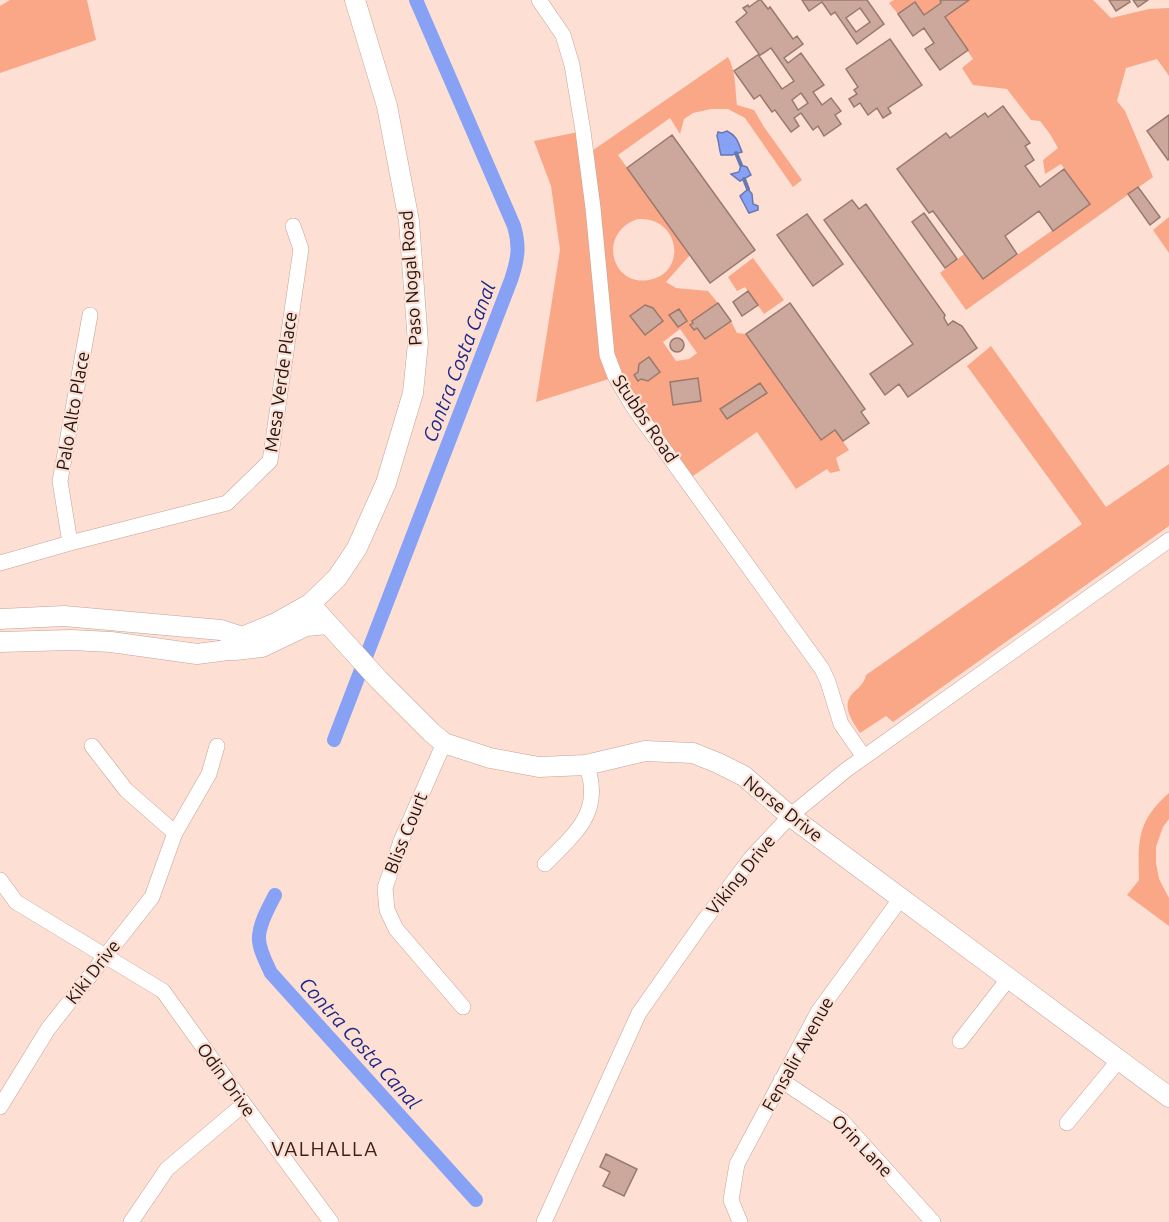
<svg xmlns="http://www.w3.org/2000/svg" width="1169" height="1222" font-family="Ubuntu,sans-serif">
<rect width="100%" height="100%" fill="#fddfd4"/>
<!-- green -->
<path fill="#faa788" fill-rule="evenodd" d="M10 0H87L96 40 0 73V6Z
M894 0H940L941 3 924 15 915 2 898 14 889 3Z
M969 0H1093L1111 18 1149 9 1169 8V76L1157 59 1126 68 1117 101 1125 111 1153 177 966 310 940 273 964 254 983 279 1090 204 1061 164 1045 174 1043 160 1058 148 1050 134 1040 121 1031 120 1007 89 973 85 962 68 973 59 945 17Z
M728 57C736 71 735 89 737 105L754 110 764 127 802 180 793 187 745 118 728 109H711L693 113 684 119 680 134 670 118 618 155 690 255 666 282 676 288 708 291 718 303 692 321 693 323 690 325 693 330 697 328 705 339 731 321 737 333 746 334 820 440 835 430 849 450 836 458 840 471 830 473 827 469 796 489 757 432 687 480 615 377 536 402 560 250 551 186 534 141 583 131 586 155ZM638 219C680 216 688 273 649 280 611 287 597 232 638 219ZM645 305 653 308 663 321 645 335 631 316ZM678 309 687 321 678 327 670 315ZM680 329 697 353 689 359 676 361 663 342ZM649 357 660 372 648 381 641 379 638 381 634 375 638 372 639 364ZM698 378 701 401 673 405 670 382ZM760 383 766 393 727 419 721 409Z
M1169 217V253L1153 230Z
M753 258 784 300 764 314 745 287 737 291 728 277Z
M991 346 1106 507 1169 464V526L893 722 886 716 860 733C853 722 841 707 852 694 858 688 864 684 866 675L1082 524 967 366Z
M1169 793V819L1163 827 1156 847V863L1159 879 1169 898V926L1127 895 1139 880C1138 840 1137 821 1169 793Z"/>
<!-- water -->
<path fill="#87a1f5" stroke="#6977b1" stroke-width="1.5" d="M727 131C737 136 738 142 742 152L732 155H721C719 149 719 142 717 136L718 132 722 133Z
M741 165 747 167 751 175 740 181 731 174 739 172Z
M748 189 752 194 753 204 758 206V210L749 213 740 196Z"/>
<g fill="none" stroke-linecap="round" stroke-linejoin="round">
<!-- stream -->
<path stroke="#6977b1" stroke-width="4" d="M736 153 741 165
M744 179 748 189"/>
<!-- canal -->
<path stroke="#87a1f5" stroke-width="14" d="M334 740 511 280C518 259 520 247 514 226L416 0
M275 895C269 907 260 922 259 936 258 948 266 962 271 973L476 1200"/>
</g>
<!-- building -->
<path fill="#cba89b" stroke="#9a796d" stroke-width="1.5" fill-rule="evenodd" d="M759 0H761L768 9 770 7 793 39 797 36 803 44 784 58 788 63 801 53 824 85 813 92 822 105 831 98 841 111 835 115 841 124 824 136 818 126 813 130 801 113 794 118 799 126 791 132 775 110 772 112 760 95 754 99 734 71 759 54 736 22 747 13 743 8 748 5 749 7ZM771 48 794 81 782 89 759 56ZM801 93 808 103 798 110 792 100Z
M802 0H867L884 24 857 44 835 12 831 15 822 2 809 11ZM860 8 870 22 856 32 846 18Z
M940 0H969L945 17 968 50 940 70 925 49 934 43 924 28 913 36 898 14 915 2 924 15 941 3Z
M1109 0H1129L1130 2 1116 11Z
M1133 0H1148L1138 7Z
M890 39 922 85 888 108 891 113 883 118 877 108 868 115 860 103 854 107 849 99 857 94 854 90 858 87 846 69Z
M1003 106 1030 143 1025 146 1034 160 1025 166 1040 187 1064 169 1090 204 1053 231 1039 211 1005 236 1017 254 983 279 933 211 929 213 897 169 946 133 950 138 985 113 988 117Z
M1169 115V159L1168 160 1147 131Z
M672 135 755 250 710 283 627 168Z
M1138 187 1160 217 1150 225 1128 194Z
M852 200 859 209 866 204 945 315 944 318 948 325 953 321 962 326 977 348 908 397 899 384 885 395 870 374 913 344 824 220Z
M924 213 957 259 945 268 912 222Z
M807 214 843 264 813 286 777 235Z
M748 291 758 305 742 316 733 302Z
M718 303 731 321 705 339 697 328 694 330 690 325 693 323 692 321Z
M790 303 865 409 861 412 869 423 843 441 835 430 821 440 746 334Z
M645 305 653 308 663 321 645 335 630 316Z
M679 309 687 321 678 327 669 315Z
M670 345a7 7 0 1 1 14 0a7 7 0 1 1-14 0Z
M649 357 660 372 648 381 641 379 638 381 634 375 638 372 639 364Z
M698 378 701 401 673 405 670 382Z
M760 383 767 393 727 419 720 409Z
M606 1154 637 1169 624 1196 603 1186 610 1172 600 1167Z"/>
<g fill="none" stroke-linecap="round" stroke-linejoin="round">
<defs>
<path id="minor" d="M539 0 563 35 572 65 583 131 593 208 607 355 615 376 632 405 822 669 828 682 841 724 864 757
M70 543 60 481 90 315
M0 563 70 543 227 503 270 461 301 249 293 226
M444 743 401 841 385 888 387 910 396 929 463 1007
M92 746 126 790 175 833
M545 864C567 841 596 820 591 784 591 778 588 771 586 765
M0 880 16 902 163 991 244 1104 331 1222
M960 1041 1009 978
M781 1080 842 1121 933 1222
M0 1107 48 1029 152 897 175 833 209 774 217 746
M1067 1123 1119 1060
M131 1222 167 1169 244 1104
M544 1222 639 1013 703 922 751 858 790 816 846 770 1169 540
M740 1222 731 1200 737 1164 818 1012 901 898"/>
<path id="tertiary" d="M310 604 379 680 431 732 444 743 490 758 539 767 586 765 645 751 693 753 718 763 744 776 790 816 1169 1097
M0 619 64 616 221 630 242 637 228 650 197 654 111 642 71 640 0 642
M242 637 276 623 310 604 337 578 357 548 386 483 413 393 418 343 409 221 387 106 355 0
M228 650H235L262 647 306 626 328 624"/>
</defs>
<!-- minor casing -->
<use href="#minor" stroke="#c5a296" stroke-width="16"/>
<!-- tertiary casing -->
<use href="#tertiary" stroke="#c5a296" stroke-width="21"/>
<!-- minor -->
<use href="#minor" stroke="#fff" stroke-width="15"/>
<!-- tertiary -->
<use href="#tertiary" stroke="#fff" stroke-width="20"/>
</g>
<g text-anchor="middle" stroke-width="4.5" stroke-linejoin="round" paint-order="stroke">
<!-- street labels -->
<g font-size="18" fill="#221611" stroke="#fddfd4">
<text transform="translate(411 278) rotate(-94)" y="6">Paso Nogal Road</text>
<text transform="translate(281 382) rotate(-82)" y="6">Mesa Verde Place</text>
<text transform="translate(73 411) rotate(-80)" y="6">Palo Alto Place</text>
<text transform="translate(645 419) rotate(56)" y="6">Stubbs Road</text>
<text transform="translate(783 809) rotate(38)" y="6">Norse Drive</text>
<text transform="translate(406 833) rotate(-68)" y="6">Bliss Court</text>
<text transform="translate(741 875) rotate(-51)" y="6">Viking Drive</text>
<text transform="translate(93 972) rotate(-52)" y="6">Kiki Drive</text>
<text transform="translate(798 1054) rotate(-61)" y="6">Fensalir Avenue</text>
<text transform="translate(226 1080) rotate(54)" y="6">Odin Drive</text>
<text transform="translate(862 1146) rotate(46)" y="6">Orin Lane</text>
</g>
<!-- water labels -->
<g font-size="20" font-style="italic" fill="#1c2887" stroke="#fddfd4">
<text transform="translate(459 362) rotate(-69)" y="7">Contra Costa Canal</text>
<text transform="translate(360 1043) rotate(48)" y="7">Contra Costa Canal</text>
</g>
<!-- neighbourhood labels -->
<g font-size="20" letter-spacing="1.5" fill="#3c2117" stroke="#fddfd4">
<text x="325" y="1156">VALHALLA</text>
</g>
</g>
</svg>
